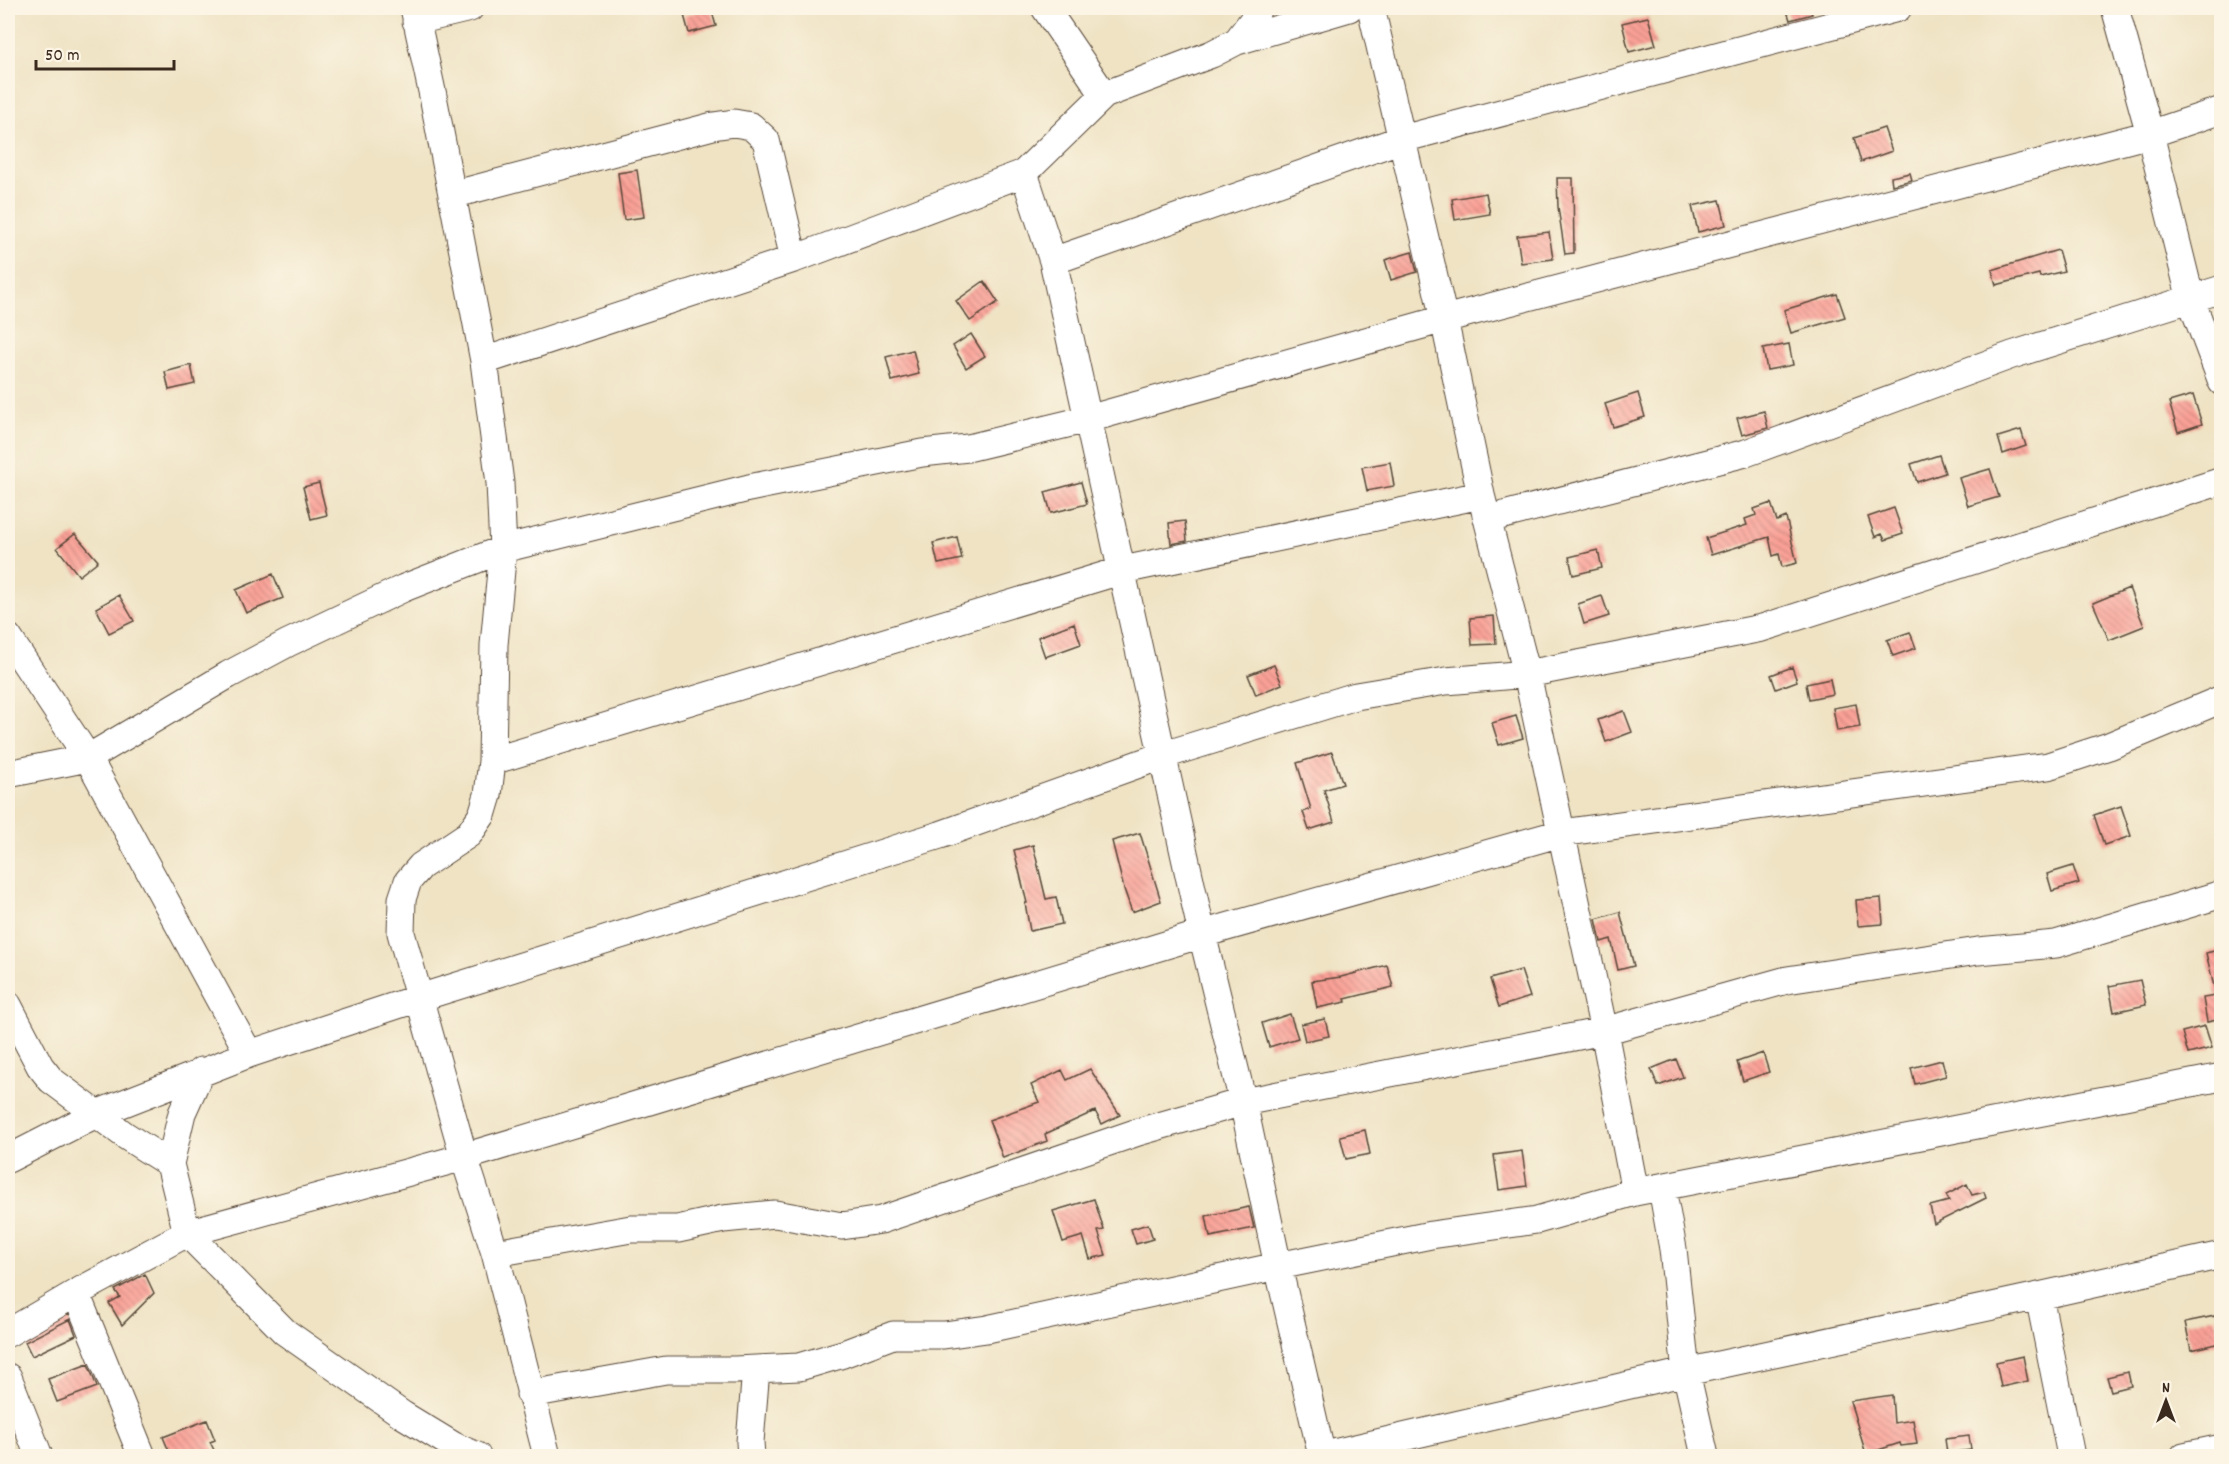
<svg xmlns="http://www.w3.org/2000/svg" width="2229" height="1464" font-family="Dekko,sans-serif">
<defs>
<pattern id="building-back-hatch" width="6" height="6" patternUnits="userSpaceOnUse" patternTransform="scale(1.5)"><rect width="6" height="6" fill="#fba197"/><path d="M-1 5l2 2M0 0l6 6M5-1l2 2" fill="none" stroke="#cc837b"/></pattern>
</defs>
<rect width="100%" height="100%" fill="#fcf5e5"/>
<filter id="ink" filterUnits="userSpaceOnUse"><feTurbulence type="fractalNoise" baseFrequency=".0167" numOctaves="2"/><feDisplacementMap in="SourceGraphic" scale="12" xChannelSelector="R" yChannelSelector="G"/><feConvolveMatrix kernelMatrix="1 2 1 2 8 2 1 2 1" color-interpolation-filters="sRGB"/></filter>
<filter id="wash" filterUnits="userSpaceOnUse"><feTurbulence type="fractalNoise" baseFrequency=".008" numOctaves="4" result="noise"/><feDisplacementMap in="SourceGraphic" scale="24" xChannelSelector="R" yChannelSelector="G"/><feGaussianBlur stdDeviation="1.35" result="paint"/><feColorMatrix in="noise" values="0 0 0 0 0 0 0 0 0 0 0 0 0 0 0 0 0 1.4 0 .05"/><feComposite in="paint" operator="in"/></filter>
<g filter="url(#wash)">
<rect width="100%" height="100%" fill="#efe3c4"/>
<g id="blocks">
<!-- building -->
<path fill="url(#building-back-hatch)" d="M711 8 716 26 689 33 684 15Z
M1800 8H1810L1812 14 1790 20 1787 11Z
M1648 17 1656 45 1629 52 1622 23Z
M1884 128 1892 151 1861 162 1854 138Z
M637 170 644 217 624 220 618 173Z
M1910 173 1912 180 1892 185 1891 177Z
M1557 178H1573L1574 253 1565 254 1558 207Z
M1486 193 1490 214 1455 220 1452 199Z
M1720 200 1726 225 1698 232 1692 206Z
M1549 232 1553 259 1521 263 1517 236Z
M2058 250 2064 271 2040 277 2039 274 1996 285 1992 270Z
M1412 252 1417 272 1391 280 1385 260Z
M984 281 998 302 970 321 956 301Z
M1837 294 1845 317 1791 333 1784 310Z
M971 334 985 356 966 368 953 346Z
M1789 344 1793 365 1767 370 1763 349Z
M913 350 919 374 892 381 886 357Z
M191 365 195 384 169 390 165 372Z
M1638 393 1645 417 1613 427 1605 404Z
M2193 395 2202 424 2178 432 2169 402Z
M1764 411 1768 428 1742 435 1737 418Z
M2021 430 2026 446 2003 454 1998 437Z
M1939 455 1945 473 1917 482 1911 464Z
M1390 462 1394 486 1367 491 1362 467Z
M1990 469 1999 497 1968 506 1959 478Z
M1081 482 1087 504 1051 513 1045 492Z
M319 483 327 515 311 519 303 487Z
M1771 503 1777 521 1786 517 1797 563 1782 567 1779 554 1773 556 1769 537 1711 555 1706 538 1747 525 1745 519 1756 515 1754 509Z
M1894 508 1903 534 1885 540 1882 534 1875 537 1868 517Z
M1185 521 1187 541 1171 544 1169 523Z
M75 534 98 561 79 576 57 548Z
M957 537 962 559 938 564 933 543Z
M1598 550 1602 568 1573 575 1569 557Z
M273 574 283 598 246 613 236 590Z
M2129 588 2144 626 2109 640 2093 603Z
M119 595 134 621 109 633 96 608Z
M1602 596 1609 616 1584 624 1578 604Z
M1494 616 1496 644 1472 645 1470 618Z
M1074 623 1081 644 1045 657 1038 637Z
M1910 632 1916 648 1893 656 1887 640Z
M1274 665 1282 684 1256 695 1248 675Z
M1792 667 1797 681 1776 689 1771 675Z
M1830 679 1833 694 1809 699 1806 684Z
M1856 704 1860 727 1837 731 1833 708Z
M1624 711 1632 732 1606 742 1598 720Z
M1516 716 1523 738 1499 745 1492 723Z
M1332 752 1343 784 1324 790 1334 822 1309 830 1303 812 1311 809 1297 763Z
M2121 806 2131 836 2104 845 2094 815Z
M1140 833 1161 901 1132 912 1124 889 1112 841Z
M1033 845 1046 899 1056 897 1062 924 1030 931 1025 903H1027L1014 850Z
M2073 866 2079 883 2052 891 2047 874Z
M1881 898 1883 924 1858 926 1856 900Z
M1620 912 1634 966 1618 970 1611 939 1601 942 1596 919Z
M2222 949V994L2216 995 2206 953Z
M1387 965 1393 987 1345 999 1346 1002 1317 1008 1312 981 1341 977Z
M1521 970 1530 997 1499 1007 1490 979Z
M2140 980 2146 1005 2114 1012 2109 986Z
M2222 995V1019L2207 1022 2203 998Z
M1290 1014 1298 1038 1269 1047 1262 1023Z
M1325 1019 1329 1036 1305 1041 1301 1024Z
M2205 1026 2212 1048 2188 1054 2182 1032Z
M1763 1053 1769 1072 1743 1081 1737 1062Z
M1676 1059 1683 1077 1658 1086 1651 1069Z
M1942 1060 1946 1076 1915 1084 1911 1068Z
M1090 1069 1120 1115 1102 1124 1095 1111 1045 1134 1047 1141 1003 1158 989 1120 1039 1102 1031 1085 1062 1070 1067 1080Z
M1365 1130 1370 1154 1346 1159 1340 1136Z
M1522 1151 1527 1186 1499 1190 1494 1155Z
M1967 1184 1972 1195 1984 1192 1986 1198 1934 1224 1930 1206 1949 1201 1946 1195Z
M1094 1199 1104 1230 1098 1231 1106 1255 1090 1259 1083 1236 1063 1242 1053 1211Z
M1249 1207 1254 1228 1210 1237 1206 1216Z
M1148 1224 1153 1239 1136 1244 1131 1229Z
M145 1274 154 1293 122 1325 109 1303 120 1297 115 1290Z
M2215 1316 2221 1343 2191 1350 2185 1322Z
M70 1319 76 1335 32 1356 25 1342Z
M2023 1356 2028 1381 2001 1387 1996 1362Z
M88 1364 97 1387 57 1402 48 1379Z
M2128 1372 2131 1386 2111 1391 2107 1377Z
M1892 1395 1894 1423 1913 1420 1917 1444 1901 1446 1900 1443 1866 1454 1850 1401Z
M207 1420 215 1440 210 1442 217 1456H171L163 1437Z
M1969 1436 1971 1450 1947 1453 1945 1439Z"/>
</g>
</g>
<g filter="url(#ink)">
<use href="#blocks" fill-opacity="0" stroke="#564637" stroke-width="1.5"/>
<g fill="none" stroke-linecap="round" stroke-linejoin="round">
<defs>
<path id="minor" d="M414 8 433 96 484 361 500 483 503 549 494 645 492 761 488 795 482 815 469 834 421 866 408 881 402 899 401 933 464 1157 495 1253 547 1456
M1045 8 1104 95
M1371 8 1444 319 2150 134 2222 110
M2115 8 2150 134 2191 300 2222 382
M416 21 470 8
M1237 41 1349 8
M1024 173 1053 261 1202 934 1243 1102 1278 1266 1431 1235 1537 1220 1635 1192 2222 1077
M452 195 713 126 734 123 751 126 766 140 794 259
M1053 261 1402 139 1898 8
M484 361 794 259 1024 173 1104 95 1212 54 1237 41 1253 20 1258 8
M1488 519 1746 453 2012 355 2222 289
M8 637 88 758 249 1054
M492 761 1123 570 1481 495
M8 774 88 758 228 675 288 643 404 588 503 549 749 488 922 453 968 448 1088 419 1444 319 1481 495 1527 674 1604 1031 1635 1192
M8 1005 40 1066 51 1080 126 1136 170 1164
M201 1071 182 1113 170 1164 187 1233 285 1332 403 1415 454 1446 477 1456
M8 1159 96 1114 249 1054 419 998 940 835 1164 755 1356 696 1446 681 1527 674 1762 628 2222 481
M1662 1188 1673 1249 1686 1372 1705 1456
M495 1253 631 1229H678L723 1219 775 1214 842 1226 881 1220 1138 1132 1243 1102 1604 1031 1787 980 1978 951 2056 944 2222 894
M76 1293 142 1456
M2039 1296 2222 1255
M8 1333 76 1293 187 1233 464 1157 1202 934 1561 833 2048 766 2109 746 2222 699
M8 1377 39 1456
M530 1394 666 1370H735L799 1367 843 1354 893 1335H944L987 1329 1278 1266 1322 1456
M751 1456 750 1442 756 1369
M1321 1456 1686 1372 2039 1296 2071 1456
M2184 1456 2222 1448"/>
</defs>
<!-- minor casing -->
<use href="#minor" stroke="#564637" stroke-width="29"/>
<!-- minor -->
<use href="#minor" stroke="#fff" stroke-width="27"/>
</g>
</g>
<!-- margin -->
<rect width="2229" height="1464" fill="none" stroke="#fcf5e5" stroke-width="30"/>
<!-- north arrow -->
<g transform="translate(2166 1401)" stroke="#fcf5e5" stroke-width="4.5" paint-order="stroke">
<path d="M0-4.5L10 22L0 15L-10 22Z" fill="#3b2a1e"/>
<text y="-9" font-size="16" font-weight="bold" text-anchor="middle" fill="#3b2a1e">N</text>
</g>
<!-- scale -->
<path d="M36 60v9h138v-9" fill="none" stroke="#3b2a1e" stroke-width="3"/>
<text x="45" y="60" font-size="18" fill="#3b2a1e" stroke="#fcf5e5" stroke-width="4.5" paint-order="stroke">50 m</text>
</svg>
